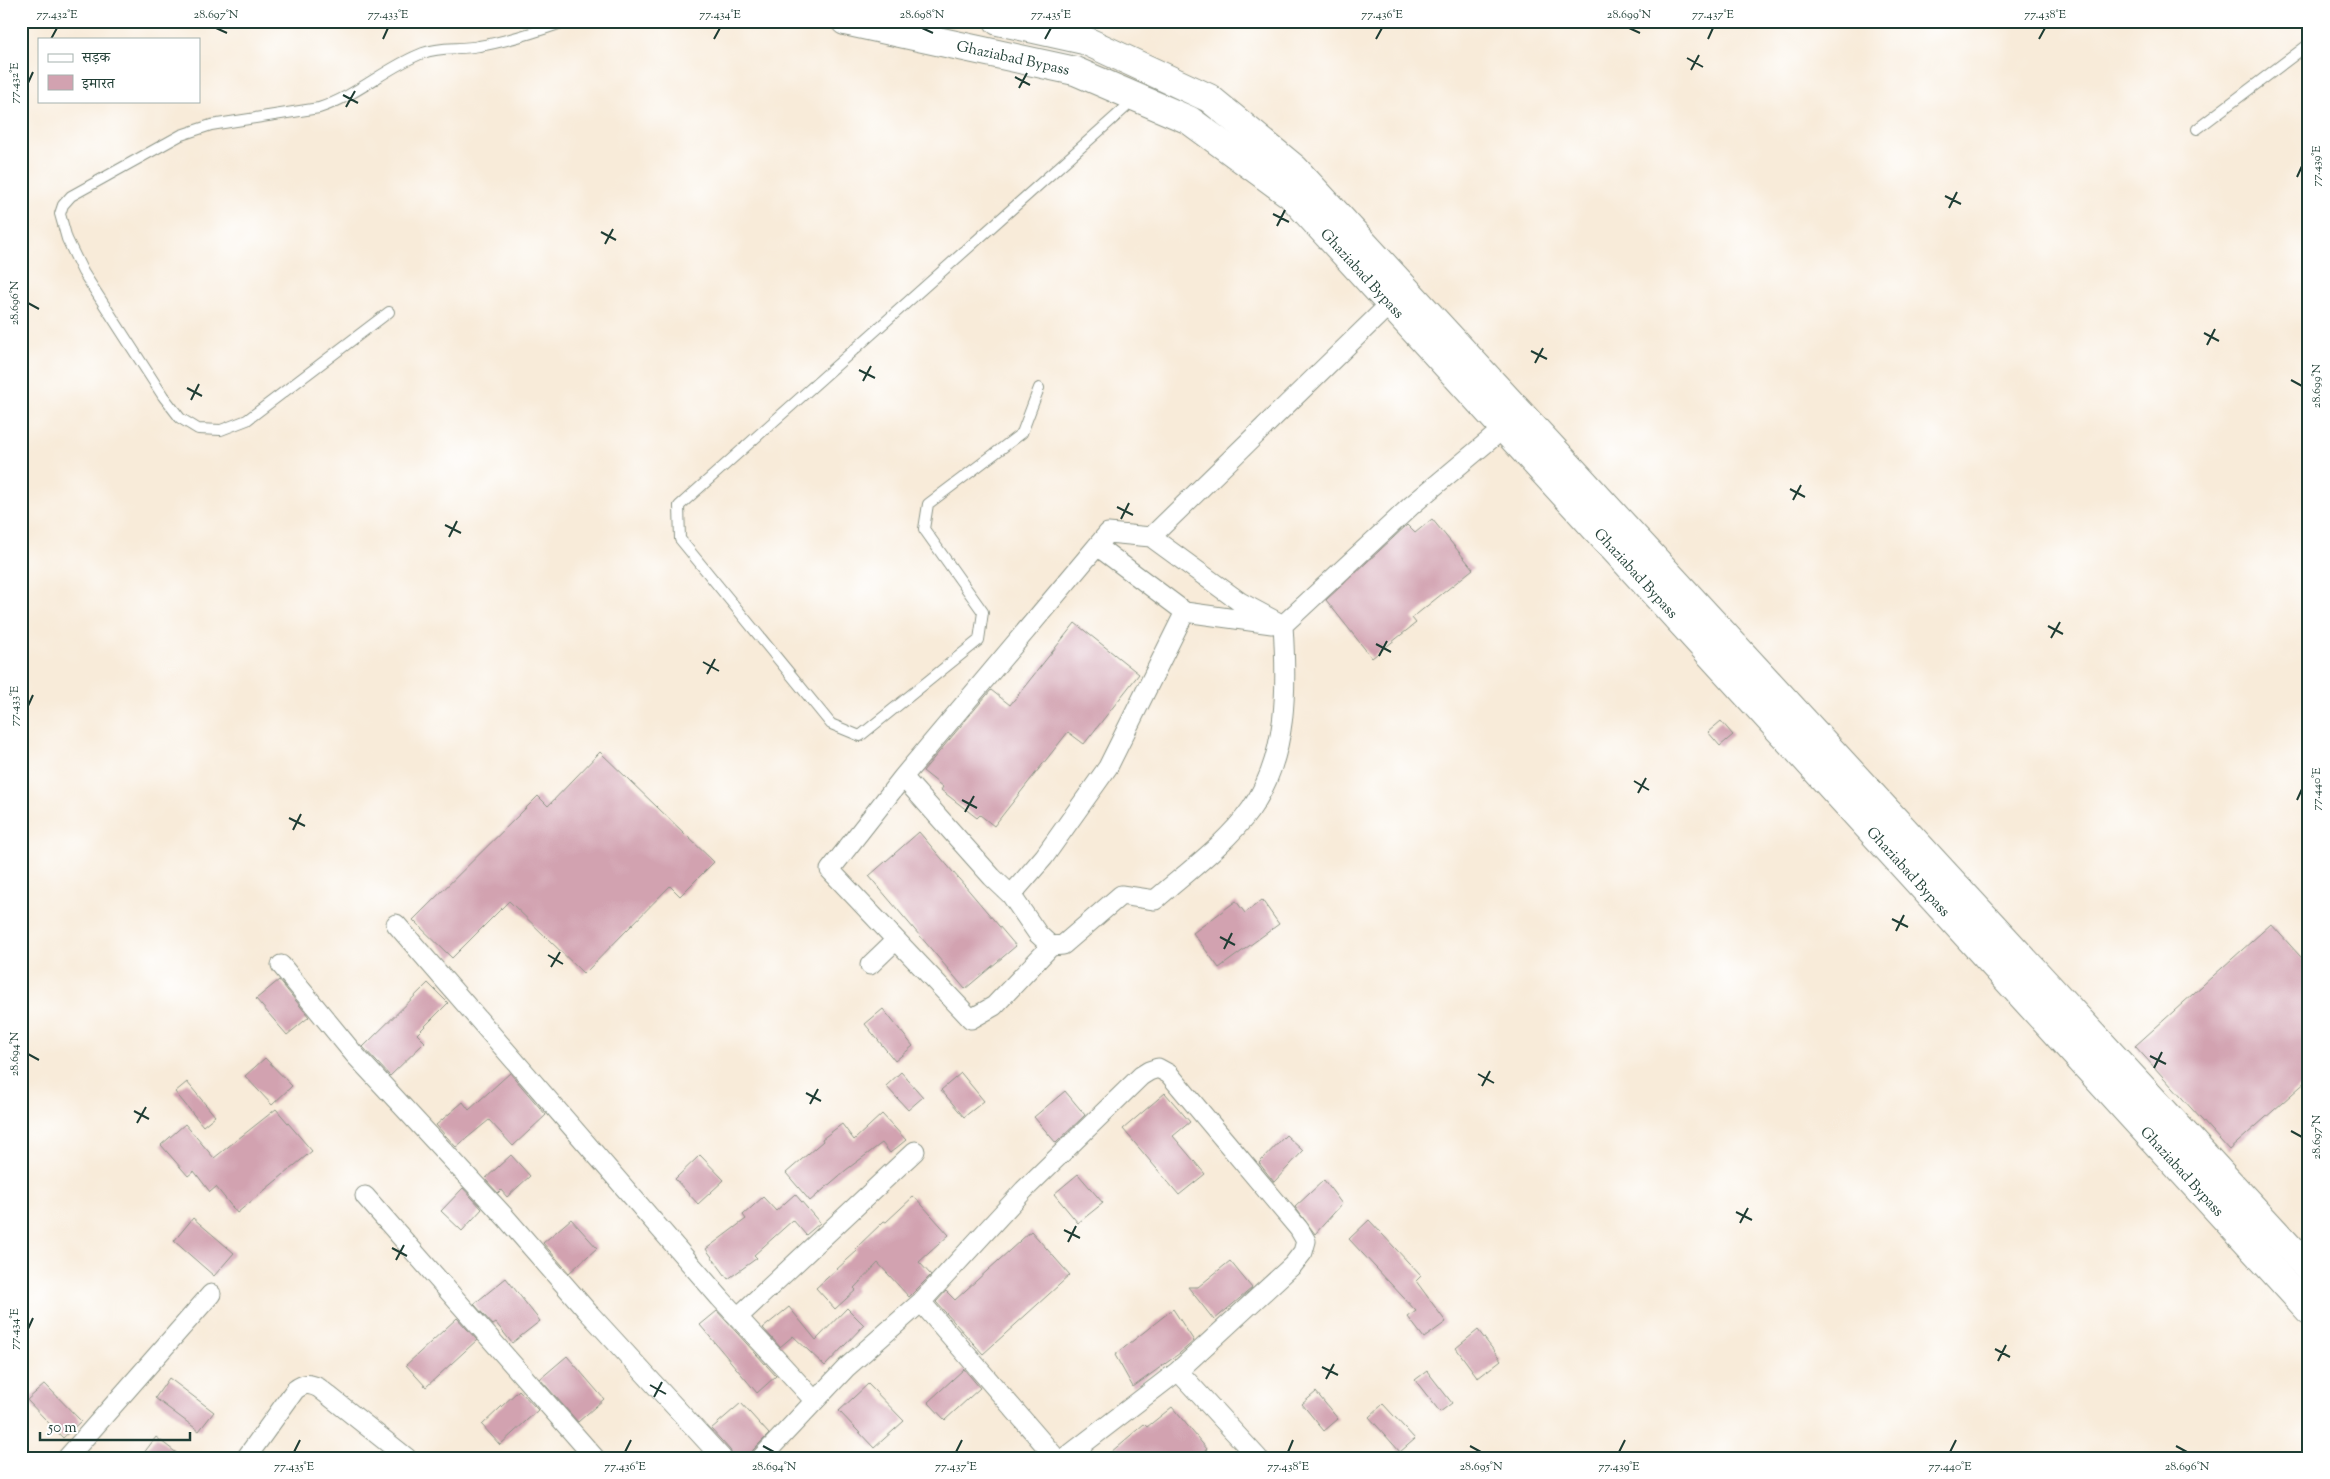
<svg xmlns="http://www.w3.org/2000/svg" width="2330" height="1479" font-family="'Sorts Mill Goudy','Noto Serif Devanagari',serif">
<rect width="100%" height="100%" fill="#fff"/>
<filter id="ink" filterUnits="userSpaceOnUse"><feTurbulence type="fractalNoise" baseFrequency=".02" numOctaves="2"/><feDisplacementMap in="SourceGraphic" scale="10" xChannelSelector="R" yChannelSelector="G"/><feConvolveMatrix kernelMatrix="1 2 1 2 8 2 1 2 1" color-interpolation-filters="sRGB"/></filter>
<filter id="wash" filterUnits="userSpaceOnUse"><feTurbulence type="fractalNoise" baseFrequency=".0096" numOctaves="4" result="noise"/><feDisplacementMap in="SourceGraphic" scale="20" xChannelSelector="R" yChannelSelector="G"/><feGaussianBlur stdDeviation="1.12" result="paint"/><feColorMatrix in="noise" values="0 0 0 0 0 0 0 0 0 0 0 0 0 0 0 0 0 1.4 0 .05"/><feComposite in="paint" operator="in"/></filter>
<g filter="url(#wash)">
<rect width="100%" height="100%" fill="#f8ebd9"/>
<g id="blocks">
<!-- building -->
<path fill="#d2a2b0" d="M1432 519 1473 569 1412 618 1416 623 1372 658 1326 600 1407 525 1415 533Z
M1075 623 1139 674 1084 744 1068 732 994 826 980 815 977 818 941 790 943 787 923 771 991 690 1010 705Z
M1721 721 1733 735 1720 746 1708 732Z
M600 752 714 862 680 896 670 886 584 974 509 901 452 958 413 920 538 796 548 806Z
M919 832 1016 946 965 989 869 876Z
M1262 900 1279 924 1219 968 1193 933 1236 901 1245 913Z
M2271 924 2309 966V1079L2229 1150 2135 1046Z
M279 980 309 1017 287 1035 256 999Z
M428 983 448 1003 417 1034 425 1042 390 1076 363 1047Z
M883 1009 913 1046 895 1061 865 1024Z
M265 1058 292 1086 272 1105 245 1076Z
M901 1072 923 1097 908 1110 886 1086Z
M510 1073 546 1115 513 1146 489 1120 456 1147 436 1125 463 1102 469 1110Z
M961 1073 984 1101 964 1117 941 1090Z
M187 1082 215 1116 203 1126 175 1092Z
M1065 1091 1085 1115 1056 1143 1034 1117Z
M1165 1093 1190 1122 1173 1136 1205 1174 1179 1195 1123 1129Z
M276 1109 312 1151 237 1213 216 1187 210 1192 194 1171 188 1176 161 1145 185 1124 214 1158Z
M882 1114 906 1140 890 1153 882 1143 846 1170 810 1201 786 1173 823 1141 822 1139 842 1124 854 1140Z
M1286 1135 1303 1151 1274 1182 1259 1163Z
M511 1155 530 1176 507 1197 501 1190 498 1193 485 1179Z
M700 1155 724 1180 698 1204 675 1179Z
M1078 1174 1103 1203 1078 1223 1054 1194Z
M1324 1180 1342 1204 1315 1234 1295 1207Z
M463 1188 482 1209 462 1231 441 1211Z
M795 1194 820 1223 806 1235 793 1220 754 1255 757 1258 728 1279 706 1249 746 1219 743 1215 763 1197 776 1211Z
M914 1196 949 1235 919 1262 931 1275 909 1297 878 1263 854 1288 856 1290 835 1309 816 1288 857 1251 855 1249 884 1221 886 1222Z
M193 1218 234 1253 214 1276 174 1241Z
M571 1219 597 1248 569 1273 543 1243Z
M1369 1220 1421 1276 1416 1281 1446 1322 1424 1338 1408 1317 1416 1311 1349 1239Z
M1031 1231 1070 1275 983 1354 936 1302 946 1291 955 1300Z
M1230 1261 1252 1288 1214 1320 1188 1287H1198Z
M506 1278 540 1321 512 1343 496 1323 493 1325 474 1304Z
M789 1307 816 1340 847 1308 864 1325 825 1366 793 1336 780 1347 763 1328Z
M1173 1309 1194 1341 1180 1353 1133 1387 1115 1355Z
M717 1311 776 1376 757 1393 700 1325Z
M457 1318 477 1340 426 1387 406 1365Z
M1478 1330 1501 1360 1478 1378 1456 1348Z
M567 1356 604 1399 578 1422 540 1379Z
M964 1369 980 1388 945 1420 928 1402Z
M1427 1371 1452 1403 1440 1412 1415 1380Z
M169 1378 214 1412 199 1431 155 1398Z
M45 1384 81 1421 63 1438 27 1400Z
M868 1384 904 1421 874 1448 839 1411Z
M519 1390 538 1410 500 1445 482 1425Z
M1316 1392 1338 1419 1324 1431 1302 1404Z
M741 1403 769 1434 753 1450 750 1458H733L730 1450 711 1429Z
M1383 1404 1415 1439 1400 1452 1369 1417Z
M1172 1407 1207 1449 1197 1458H1104L1144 1424 1147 1427Z
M156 1437 183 1458H140Z"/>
</g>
</g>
<g filter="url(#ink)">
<use href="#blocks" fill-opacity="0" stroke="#8c9486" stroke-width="1"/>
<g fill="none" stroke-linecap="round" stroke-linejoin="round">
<defs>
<path id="service" d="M2197 129 2309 44
M389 312 247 420 221 430 198 429 180 418 163 396 83 272 67 239 60 214 63 205 71 196 181 135 211 125 319 108C357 96 386 67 423 53 441 46 461 50 479 46 509 41 539 31 567 21
M1039 388 1022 433 928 504 924 529 983 612 979 640 860 736 831 724 680 539 679 506 1134 100"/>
<path id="minor" d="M1108 533 1151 537 1240 602 1283 625C1287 687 1288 756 1251 809 1226 844 1187 872 1155 900L1121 895 1063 945 1051 946 1038 934 1011 895 992 877 903 777Z
M1151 537 1390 304
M1185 612 1272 624
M1283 625 1412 505 1504 428
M903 777 830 870 971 1019 994 1006 1051 946
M1011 895 1044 857 1108 767 1185 612 1097 546
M396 924 720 1298 814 1400
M281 965 354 1054 506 1218 588 1312 722 1458
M870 965 895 941
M365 1196 595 1458
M921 1302 1056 1458
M738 1317 915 1151
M1178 1371 1258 1458
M67 1458 211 1294
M246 1458 295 1390C304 1383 309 1383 319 1388L407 1458
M761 1458 847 1367 921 1302 1024 1190 1141 1076 1149 1071 1158 1068 1169 1074 1299 1229 1306 1241 1303 1252 1293 1265 1178 1371 1065 1458"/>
<g id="trunk">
<path id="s1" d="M845 21 1075 71 1189 120 1291 195 2309 1310"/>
<path d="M998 21 1084 40 1209 98 1294 168 2309 1269"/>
</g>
</defs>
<!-- service casing -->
<use href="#service" stroke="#8c9486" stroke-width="12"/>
<!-- minor casing -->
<use href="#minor" stroke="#8c9486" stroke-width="21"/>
<!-- trunk casing -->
<use href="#trunk" stroke="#8c9486" stroke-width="30"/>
<!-- service -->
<use href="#service" stroke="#fff" stroke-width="10"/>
<!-- minor -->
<use href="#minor" stroke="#fff" stroke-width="19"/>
<!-- trunk -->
<use href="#trunk" stroke="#fff" stroke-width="28"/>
</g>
</g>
<!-- ticks -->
<path fill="none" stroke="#1f3d34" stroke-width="2" d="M216 28 227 33M922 28 933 33M1629 28 1640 33M51 39 57 28M383 39 388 28M714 39 720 28M1045 39 1051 28M1376 39 1382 28M1708 39 1713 28M2039 39 2045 28M1687 58 1703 67M1691 70 1699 55M1015 77 1030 85M28 83 33 72M1019 88 1027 73M343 95 358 103M346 107 355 91M2297 177 2302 166M1945 196 1961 204M1949 208 1957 192M1273 214 1289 222M1277 226 1285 210M601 232 616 240M605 244 613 229M28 303 39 309M2204 333 2219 341M2207 345 2215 329M1531 351 1547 359M1535 363 1543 348M859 370 875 378M2291 380 2302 386M863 381 871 366M187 388 202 396M191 400 199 384M1790 489 1805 497M1793 500 1801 485M1117 507 1133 515M1121 519 1129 503M445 525 461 533M449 537 457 521M2048 626 2063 634M2051 638 2060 622M1376 644 1391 652M1379 656 1387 641M703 662 719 671M707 674 715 659M28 706 33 695M1634 781 1649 790M1638 793 1646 778M962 800 977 808M2297 800 2302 789M965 812 974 796M289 818 305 826M293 830 301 814M1892 919 1908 927M1896 931 1904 915M1220 937 1235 945M1224 949 1232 933M548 955 563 964M551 967 560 952M28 1054 39 1060M2150 1056 2166 1064M2154 1068 2162 1052M1478 1074 1494 1083M1482 1086 1490 1071M806 1093 821 1101M810 1104 818 1089M134 1111 149 1119M137 1123 146 1107M2291 1131 2302 1137M1736 1212 1752 1220M1740 1223 1748 1208M1064 1230 1080 1238M1068 1242 1076 1226M392 1248 407 1256M396 1260 404 1245M28 1329 33 1318M1995 1349 2010 1357M1998 1361 2006 1345M1322 1367 1338 1375M1326 1379 1334 1364M650 1385 666 1394M654 1397 662 1382M763 1446 774 1452M1470 1446 1481 1452M2176 1446 2187 1452M294 1452 300 1440M625 1452 631 1440M956 1452 962 1440M1288 1452 1293 1440M1619 1452 1625 1440M1950 1452 1956 1440"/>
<g text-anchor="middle" stroke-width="5" stroke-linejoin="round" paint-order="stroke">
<!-- street labels -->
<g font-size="15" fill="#1f3d34" stroke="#fff">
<text dy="5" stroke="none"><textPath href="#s1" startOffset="172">Ghaziabad Bypass</textPath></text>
<text dy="5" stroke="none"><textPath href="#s1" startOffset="592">Ghaziabad Bypass</textPath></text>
<text dy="5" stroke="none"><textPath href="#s1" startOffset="998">Ghaziabad Bypass</textPath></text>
<text dy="5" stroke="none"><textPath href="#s1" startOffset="1402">Ghaziabad Bypass</textPath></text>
<text dy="5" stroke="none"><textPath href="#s1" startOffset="1808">Ghaziabad Bypass</textPath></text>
</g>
</g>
<!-- margin -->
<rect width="2330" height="1479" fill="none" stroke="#fff" stroke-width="55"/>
<!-- legend -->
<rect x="38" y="38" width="162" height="65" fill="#ffffff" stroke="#a5b1ae"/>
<rect x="48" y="54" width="25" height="8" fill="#ffffff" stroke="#a5b1ae"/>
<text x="82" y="62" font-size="15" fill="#1f3d34">सड़क</text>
<rect x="48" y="75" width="25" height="15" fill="#d2a2b0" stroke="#a5b1ae"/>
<text x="82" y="88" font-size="15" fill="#1f3d34">इमारत</text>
<!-- scale -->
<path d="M40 1432v8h150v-8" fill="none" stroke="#1f3d34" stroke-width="2.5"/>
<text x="48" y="1432" font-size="15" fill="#1f3d34" stroke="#ffffff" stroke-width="4" paint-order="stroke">50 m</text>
<rect x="28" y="28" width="2274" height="1424" fill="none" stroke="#1f3d34" stroke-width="2"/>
<g font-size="12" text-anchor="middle" fill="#1f3d34">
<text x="57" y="18">77.432°E</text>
<text x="216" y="18">28.697°N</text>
<text x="388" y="18">77.433°E</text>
<text x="720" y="18">77.434°E</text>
<text x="922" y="18">28.698°N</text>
<text x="1051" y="18">77.435°E</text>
<text x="1382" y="18">77.436°E</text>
<text x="1629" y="18">28.699°N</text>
<text x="1713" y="18">77.437°E</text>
<text x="2045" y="18">77.438°E</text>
<text transform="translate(14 83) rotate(-90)" y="4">77.432°E</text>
<text transform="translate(2316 166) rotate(-90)" y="4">77.439°E</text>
<text transform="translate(14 303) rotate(-90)" y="4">28.696°N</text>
<text transform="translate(2316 386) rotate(-90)" y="4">28.699°N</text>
<text transform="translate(14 706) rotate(-90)" y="4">77.433°E</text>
<text transform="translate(2316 789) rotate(-90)" y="4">77.440°E</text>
<text transform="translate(14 1054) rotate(-90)" y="4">28.694°N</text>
<text transform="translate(2316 1137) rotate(-90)" y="4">28.697°N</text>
<text transform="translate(14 1329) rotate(-90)" y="4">77.434°E</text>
<text x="294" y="1470">77.435°E</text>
<text x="625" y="1470">77.436°E</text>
<text x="774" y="1470">28.694°N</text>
<text x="956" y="1470">77.437°E</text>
<text x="1288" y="1470">77.438°E</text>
<text x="1481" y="1470">28.695°N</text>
<text x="1619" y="1470">77.439°E</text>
<text x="1950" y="1470">77.440°E</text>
<text x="2187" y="1470">28.696°N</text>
</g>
</svg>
